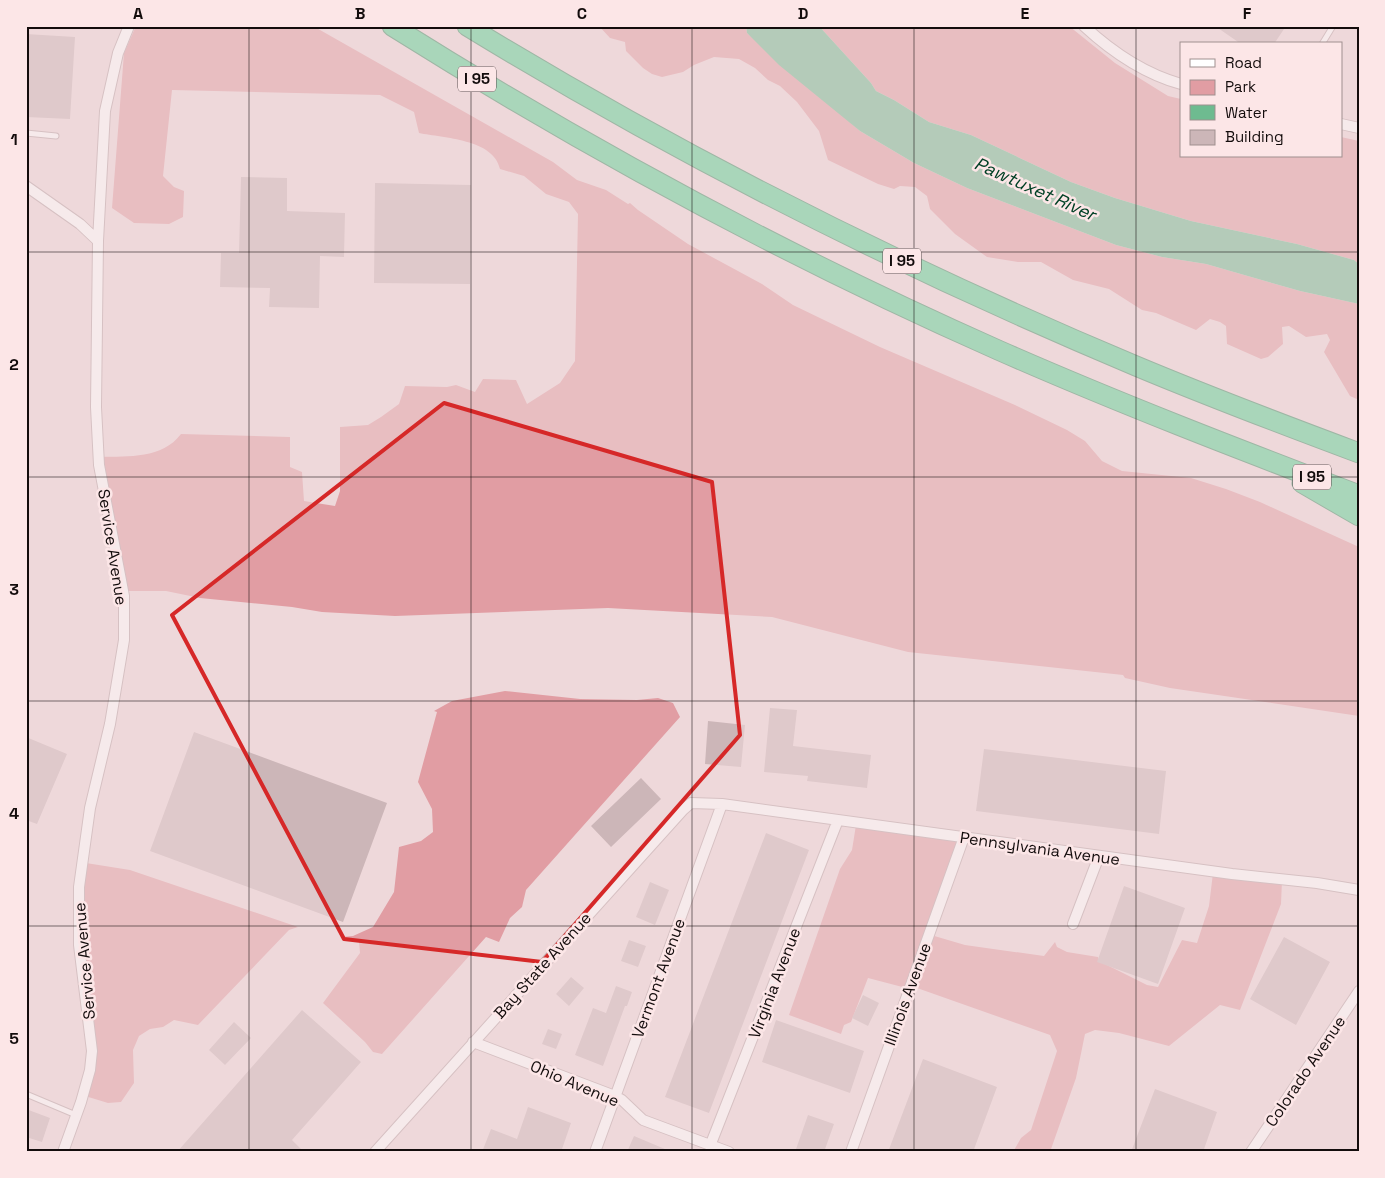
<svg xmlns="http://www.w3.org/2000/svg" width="1385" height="1178" font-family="'Space Grotesk',sans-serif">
<rect width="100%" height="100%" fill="#eed8da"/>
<!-- green -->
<path fill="#e19da3" d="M136 26H313L553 162 577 180 606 190 628 204 630 203 638 210 688 244 762 284 793 305 880 347 1015 405 1067 430 1085 441 1102 461 1122 471 1191 478 1226 489 1260 502 1359 547V716L1170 688 1125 678 1123 675 908 652 772 617 608 608 395 616 322 612 292 607 200 598 166 591H127L100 457C129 456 162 459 181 434L290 437V467L302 472 304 501 335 506 340 491V427L368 425 381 417 399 404 405 386 447 387 456 385 475 392 483 379 516 380 527 404 560 383 575 361 578 214 569 202 546 194 524 176 500 169C494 139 443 138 419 133L414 112 380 95 172 90 163 176 174 187 184 191 183 217 169 224 134 223 112 208 124 53Z
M599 26H746L747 33 860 131 914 163 967 188 1116 245 1162 257 1206 264 1300 291 1359 304V400L1350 396 1324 352 1330 340 1327 334 1306 337 1289 326 1282 327 1283 344 1268 357 1261 359 1227 344 1226 326 1220 322 1210 319 1196 330 1156 313 1142 310 1109 289 1073 280 1041 262H1018L987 257 955 234 930 209 927 196 915 187 900 186 894 189 878 184 828 160 819 131 797 102 780 86 768 80 755 68 739 59 714 57 694 65 683 72 662 77 652 74 643 68 626 51 625 42 610 38Z
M819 26H1069L1115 63 1168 96 1181 99V156H1341V137L1359 141V264L1354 260 1297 244 1191 221 1115 198 1071 182 971 135 929 122 894 100 876 91 871 83Z
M505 691 580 699 637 700 658 698 673 703 680 717 526 890 522 907 510 918 499 942 486 937 382 1054 373 1052 365 1042 323 1003 360 953 359 942 342 937 353 936 373 927 394 892 399 847 421 841 433 832 432 809 418 782 437 712 434 711 452 701Z
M856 825 962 838 931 935 965 945 1044 956 1055 942 1057 947 1067 952 1098 957 1099 961 1147 985 1158 987 1182 940 1197 943 1209 906 1213 873 1282 881 1281 904 1240 1010 1220 1005 1169 1046 1119 1033 1095 1030 1085 1034 1076 1078 1050 1152H1013L1021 1138 1031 1130 1057 1051 1050 1035 917 988 910 989 868 978 851 1022 844 1025 841 1034 789 1015 840 869 852 850Z
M86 863 130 870 298 927 289 930 198 1025 174 1020 163 1027 150 1029 139 1036 133 1050 134 1083 121 1102 108 1103 85 1096 92 1069 81 943 83 866Z"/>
<!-- water -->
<path fill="#6ebb90" d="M746 26H819L871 83 876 91 894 100 929 122 971 135 1071 182 1115 198 1191 221 1297 244 1354 260 1359 264V304L1300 291 1206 264 1162 257 1116 245 967 188 914 163 860 131 779 65 747 33Z"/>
<!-- building -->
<path fill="#ccb6b8" d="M1215 26H1286L1274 44H1241Z
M26 34 75 37 70 119 26 117Z
M241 177 287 178V211L345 213 344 257 320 256 319 308 269 307 270 288 220 287 221 253H239Z
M375 183 471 185 470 284 374 283Z
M770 708 797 710 793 746 871 755 867 788 807 781 808 776 764 772Z
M708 721 745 725 741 767 705 764Z
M194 732 387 803 343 922 150 851Z
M26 737 67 754 37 824 26 820Z
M984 749 1166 771 1159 834 976 811Z
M641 778 661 799 611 847 591 826Z
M766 833 809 850 709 1113 665 1097Z
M650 882 669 890 655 925 636 917Z
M1124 886 1185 908 1158 984 1097 962Z
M1284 937 1330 962 1296 1025 1250 999Z
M629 940 646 946 638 967 621 961Z
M571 977 584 988 569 1006 556 994Z
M616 986 632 992 627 1006H625L603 1066 575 1055 593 1008 606 1013Z
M863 995 879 1003 868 1026 852 1018Z
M302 1010 361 1062 292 1140 304 1152H177Z
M776 1020 864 1051 850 1093 762 1062Z
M234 1022 251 1038 225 1065 209 1050Z
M548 1029 562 1034 556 1049 542 1044Z
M923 1059 997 1087 973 1152H888Z
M1155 1089 1217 1112 1203 1152H1131Z
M528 1107 571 1123 561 1152H482L491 1129 517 1139Z
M26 1109 50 1118 42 1142 26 1137Z
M808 1115 834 1124 824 1152H795Z
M634 1136 672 1152H627Z"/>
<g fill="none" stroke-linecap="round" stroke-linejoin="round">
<defs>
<path id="lane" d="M1322 44 1333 26
M26 133 56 136
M26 1094 76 1115"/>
<path id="street" d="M1084 26C1111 51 1145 74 1181 84
M1341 124 1359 128
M26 186 80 224 98 241
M1073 924 1099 856
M473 1042 615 1096 622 1100 643 1120 729 1152
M710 1146 838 820
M63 1152 81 1102 90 1070 92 1051 79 945V887L90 808 110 724 124 640V596L99 465 96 407 98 241 105 111 118 53 129 26
M375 1152 683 810 691 803 722 804 1232 874 1317 883 1359 890
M595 1152 722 804
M851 1152 964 837
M1251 1152 1359 991"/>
<path id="highway" d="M392 26C586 148 788 257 998 350 1116 402 1238 449 1359 495
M467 26C681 157 905 269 1136 366 1210 397 1284 425 1359 453
M1302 483 1359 516"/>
</defs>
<!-- lane casing -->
<use href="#lane" stroke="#b9a4a6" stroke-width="7"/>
<!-- street casing -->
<use href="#street" stroke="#b9a4a6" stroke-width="12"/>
<!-- highway casing -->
<use href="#highway" stroke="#3e8d64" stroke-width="21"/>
<!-- lane -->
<use href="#lane" stroke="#fff" stroke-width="5"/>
<!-- street -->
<use href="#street" stroke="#fff" stroke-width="10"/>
<!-- highway -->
<use href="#highway" stroke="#55d393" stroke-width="19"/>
</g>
<!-- marked area -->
<path d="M0 0H1385V1178H0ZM444 403 712 482 740 735 542 962 344 939 172 615Z" fill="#eed8da" fill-opacity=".55" fill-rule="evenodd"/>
<path fill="none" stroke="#d62828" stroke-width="4" stroke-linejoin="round" d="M444 403 712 482 740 735 542 962 344 939 172 615Z"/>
<!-- grid -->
<path fill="none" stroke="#130c0c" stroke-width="1" stroke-opacity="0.55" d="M249 26V1152M471 26V1152M692 26V1152M914 26V1152M1136 26V1152M26 252H1359M26 477H1359M26 701H1359M26 926H1359"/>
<g text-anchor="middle" stroke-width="5" stroke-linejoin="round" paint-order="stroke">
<!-- shield labels -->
<g fill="#fce6e7" stroke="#594d4e" stroke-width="1">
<rect x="458" y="66.5" width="38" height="25" rx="4"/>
<rect x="883" y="248.5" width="38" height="25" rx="4"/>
<rect x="1293" y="464.5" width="38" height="25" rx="4"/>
</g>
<g font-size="15" font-weight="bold" fill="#130c0c">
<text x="477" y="84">I 95</text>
<text x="902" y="266">I 95</text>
<text x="1312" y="482">I 95</text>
</g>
<!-- street labels -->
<g font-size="16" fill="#130c0c" stroke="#fce6e7">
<text transform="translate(113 547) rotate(81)" y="6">Service Avenue</text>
<text transform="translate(1040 848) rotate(8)" y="6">Pennsylvania Avenue</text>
<text transform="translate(84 961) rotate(-95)" y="6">Service Avenue</text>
<text transform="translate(542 965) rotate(-48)" y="6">Bay State Avenue</text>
<text transform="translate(658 978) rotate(-70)" y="6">Vermont Avenue</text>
<text transform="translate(774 983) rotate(-69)" y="6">Virginia Avenue</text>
<text transform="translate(907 994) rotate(-70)" y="6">Illinois Avenue</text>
<text transform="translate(1305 1071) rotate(-56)" y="6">Colorado Avenue</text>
<text transform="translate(575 1083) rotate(23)" y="6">Ohio Avenue</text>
</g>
<!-- water labels -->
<g font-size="18" font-style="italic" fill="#004025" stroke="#fce6e7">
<text transform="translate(1035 189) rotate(24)" y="6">Pawtuxet River</text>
</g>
</g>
<!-- border -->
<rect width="1385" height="1178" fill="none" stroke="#fce6e7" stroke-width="55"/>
<!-- legend -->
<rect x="1180" y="42" width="162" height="115" fill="#fce6e7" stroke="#9f8f8f"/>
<rect x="1190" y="59" width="25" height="8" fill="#ffffff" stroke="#9f8f8f"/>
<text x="1225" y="68" font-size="15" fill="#130c0c">Road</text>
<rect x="1190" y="80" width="25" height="15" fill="#e19da3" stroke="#9f8f8f"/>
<text x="1225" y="92" font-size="15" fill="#130c0c">Park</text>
<rect x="1190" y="105" width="25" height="15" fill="#6ebb90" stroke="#9f8f8f"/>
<text x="1225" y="118" font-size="15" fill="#130c0c">Water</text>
<rect x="1190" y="130" width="25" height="15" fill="#ccb6b8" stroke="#9f8f8f"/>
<text x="1225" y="142" font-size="15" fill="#130c0c">Building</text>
<rect x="28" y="28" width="1330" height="1122" fill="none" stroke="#130c0c" stroke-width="2"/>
<g font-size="16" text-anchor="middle" font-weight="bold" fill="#130c0c">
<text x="138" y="19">A</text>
<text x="360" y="19">B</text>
<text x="582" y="19">C</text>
<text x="803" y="19">D</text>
<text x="1025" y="19">E</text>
<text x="1247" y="19">F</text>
<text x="14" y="145">1</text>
<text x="14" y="370">2</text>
<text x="14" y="595">3</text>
<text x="14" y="819">4</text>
<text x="14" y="1044">5</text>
</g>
</svg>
